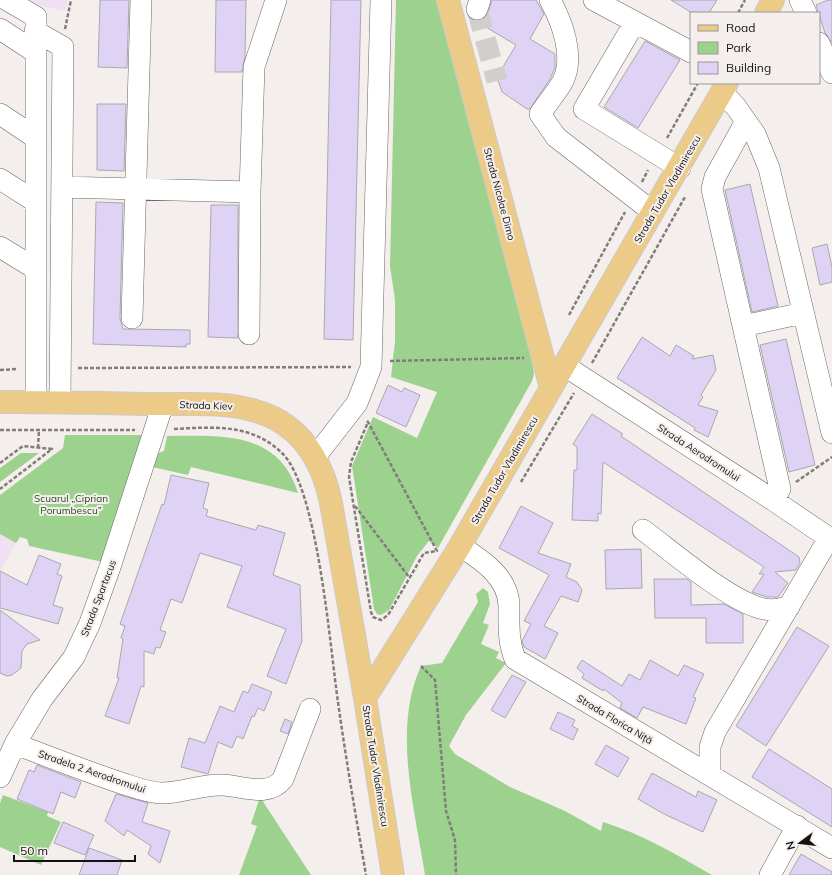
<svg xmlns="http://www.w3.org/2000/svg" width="832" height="875" font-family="Mulish,sans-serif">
<rect width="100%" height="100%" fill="#f4efec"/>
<!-- education -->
<path fill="#efe0f3" d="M21 0H68L65 11 32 4Z
M0 534 16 543 0 571Z"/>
<!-- green -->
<path fill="#9cd28d" d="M396 0H438L531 355 534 374 532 381 438 548 429 541 417 556 389 610 381 615 377 614 374 609 352 466 373 417 417 438 437 392 391 377 395 341V300L390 266Z
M65 435H149L103 562 29 546 27 539 20 537 16 543 0 534V495L63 448Z
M167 436C220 436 279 430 298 493L191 467 188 475 152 467 155 454 164 451Z
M21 453H39L0 482V468Z
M483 588 488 592 490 604 483 623 489 625 481 644 499 652 496 658 506 663 466 715 449 746 455 754 510 787 565 811 601 831 603 822C642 834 677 855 712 875H425C415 809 392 729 421 666L442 663 478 602 476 594Z
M3 795 48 812 47 816 61 822 41 865 0 847V803Z
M260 797 311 875H239L257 826 251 824Z"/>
<!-- building -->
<path fill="#ded3f5" stroke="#a9a8ac" d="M100 0H129L127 68 98 67Z
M216 0H246L245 56 242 72H215Z
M331 0H361L353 340 324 339Z
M492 0H536L544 14 530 39 555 54V68L550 79 530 109H527L502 92 497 77 516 45 484 26 482 19 488 13Z
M671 0H717L709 13H692Z
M828 0H832V43L825 33 816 5Z
M645 41 680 60 638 128 604 107Z
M97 104H126L124 171 97 170Z
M750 184 778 306 752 312 725 190Z
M96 202 123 203 120 318 123 329 190 330V344H186V347L93 344Z
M211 205H238V338L208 337Z
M827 244 832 267V282L820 285 812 248Z
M642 337 670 356 676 345 694 356 692 359 713 355 716 370 701 395 703 397 698 405 718 411 708 437 694 430 695 428 617 378Z
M786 339 815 465 789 472 760 345Z
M388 385 402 392 404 388 420 395 406 427 376 413Z
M592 414 623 434 621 436 799 557 800 563 796 570 775 572 788 583 778 597H767L752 592 764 574H759L764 567 603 462 601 514 598 513V521L572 520 574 470H577V447L573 444Z
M171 475 209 483 203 508 208 510 206 516 256 530 258 525 285 533 273 575 300 585 302 641 286 684 267 676 286 629 227 607 242 566 200 553 182 603 171 599 160 630 166 632 160 648 156 647 154 654 144 651V687L141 686 129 724 105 716 119 678H117L123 639 121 638 125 626 120 624 162 504 164 505Z
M521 506 553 523 538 553 571 564 566 577 577 582 582 590 578 602 561 596 544 626 558 633 545 659 524 647 522 641 531 624 524 621 549 575 499 548Z
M641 549 642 588 606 589 605 550Z
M39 555 61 564 57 574 62 576 53 605 63 608 58 624 0 608V571L27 585Z
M654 579H687L691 582V605L724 604 743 614V643H706V618H655Z
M0 610 40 640 27 644 22 651 21 668 12 675 7 676 0 673Z
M797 627 829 646 766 746 736 726Z
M582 660 622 686 629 674 640 680 650 660 678 676 684 665 704 674 693 697 696 698 686 724 643 707 637 718 620 708 622 703 604 689 603 691 582 678 584 674 577 668Z
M512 675 526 682 505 718 491 710Z
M252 684 272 692 264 711 258 708 254 717 252 716 243 739 237 736 232 748 218 742 208 774 181 767 189 738 205 743 220 706 234 712 243 691 248 693Z
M558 712 575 720 572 726 578 729 573 740 550 729Z
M285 719 292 722 288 734 280 731Z
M606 745 629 758 618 777 595 764Z
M769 749 832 789V827L752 777Z
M37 765 81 782 75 798 61 792 53 814 17 799 29 770 34 772Z
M652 773 696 797 698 791 717 800 703 832 664 814 638 799Z
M116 794 148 803 142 822 170 831 160 863 148 854 151 846 127 830 124 836 105 821Z
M63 822 94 835 85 855 54 843Z
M89 848 122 860 117 875H79Z
M801 854 832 872V875H789Z"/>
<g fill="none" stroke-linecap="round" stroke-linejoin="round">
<!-- minor-tunnel -->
<path stroke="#d2cecb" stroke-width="21" stroke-dasharray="21 10" stroke-linecap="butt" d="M477 9 497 81"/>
<defs>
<path id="minor" d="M7 0 36 17V402
M550 0C562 22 575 56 563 81 557 92 547 103 540 114L556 137 653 212
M594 0 635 22
M800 0 806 13
M477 9 480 0
M0 29 35 52
M35 31 63 47 60 402
M819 43 832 73
M722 92 736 107 755 134 769 168 832 433
M0 114 36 138
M746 121 715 177 712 189 780 489 773 500
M680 168 584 109 635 22 691 52
M0 179 36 202
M62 187 250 192 254 67 276 0
M0 247 36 269
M132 318 141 0
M743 326 803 313
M249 334 250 192
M565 366 773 500 832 540
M315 457 357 403 371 367 381 0
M643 530C673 552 730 602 764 609 773 611 781 609 789 607
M460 546C482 560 510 578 509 608 509 626 508 641 515 659L832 848
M15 744C50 757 85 771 121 783 134 787 149 793 162 793 183 793 201 784 223 785 243 786 268 798 283 779L310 709
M710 775V747L715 732 829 538
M0 777 15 744 42 699 74 657 90 623 110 567 163 404
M770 875 797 826"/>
<path id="major" d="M448 0 551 388
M766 13 773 0
M0 402C50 402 99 403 149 404 190 405 236 399 274 418 307 435 324 468 331 503L365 698 393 875
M365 698 460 546 727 83"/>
</defs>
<!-- minor casing -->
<use href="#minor" stroke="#6a6663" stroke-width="22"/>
<!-- major casing -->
<use href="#major" stroke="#cbcbcb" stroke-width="24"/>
<!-- path -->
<path stroke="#807d7b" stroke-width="2.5" stroke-dasharray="4 2" stroke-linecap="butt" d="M738 13 745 0
M65 29 71 0
M667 138 698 83
M642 182 648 170
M569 315 625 212
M390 361 524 358
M592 363 685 197
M78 368 351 367
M0 370 17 369
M367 421 368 422 437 551 424 553 388 615 381 620 373 617 371 612 349 477 351 462 368 422
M174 429C213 427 251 423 282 453 318 488 330 648 338 702 346 760 356 817 366 875
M0 430H135
M38 448 39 430
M0 463 23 446 52 449 0 489
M521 482 574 393
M796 482 832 457
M355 506 409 577
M421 666 435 680 446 811 455 840 456 875"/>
<!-- minor -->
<use href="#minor" stroke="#fff" stroke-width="21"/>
<!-- major -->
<use href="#major" stroke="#eccb88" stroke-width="22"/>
</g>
<g text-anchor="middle" stroke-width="4" stroke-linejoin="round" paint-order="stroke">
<!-- street labels -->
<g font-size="10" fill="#131211" stroke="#f4efec">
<text transform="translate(667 189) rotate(-60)" y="4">Strada Tudor Vladimirescu</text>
<text transform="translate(500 194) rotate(75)" y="4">Strada Nicolae Dimo</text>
<text transform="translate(206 405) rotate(2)" y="4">Strada Kiev</text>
<text transform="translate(699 452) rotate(33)" y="4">Strada Aerodromului</text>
<text transform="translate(504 470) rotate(-60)" y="4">Strada Tudor Vladimirescu</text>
<text transform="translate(98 598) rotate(-69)" y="4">Strada Spartacus</text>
<text transform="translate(615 719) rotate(31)" y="4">Strada Florica Niță</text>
<text transform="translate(376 766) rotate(81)" y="4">Strada Tudor Vladimirescu</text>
<text transform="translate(92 771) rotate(19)" y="4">Stradela 2 Aerodromului</text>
</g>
<!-- park labels -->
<g font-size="10" fill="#234a18" stroke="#f4efec">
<text x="71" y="502">Scuarul „Ciprian<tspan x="71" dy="12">Porumbescu”</tspan></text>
</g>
</g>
<!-- legend -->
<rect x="690" y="12" width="130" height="72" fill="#f4efec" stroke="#9a9794"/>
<rect x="698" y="25" width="20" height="6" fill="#eccb88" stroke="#9a9794"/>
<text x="726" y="32" font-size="12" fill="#131211">Road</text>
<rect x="698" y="42" width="20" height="12" fill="#9cd28d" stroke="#9a9794"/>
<text x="726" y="52" font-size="12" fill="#131211">Park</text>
<rect x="698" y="62" width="20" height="12" fill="#ded3f5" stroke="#9a9794"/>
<text x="726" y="72" font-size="12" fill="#131211">Building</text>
<!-- north arrow -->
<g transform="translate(800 843) rotate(255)" stroke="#f4efec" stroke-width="3" paint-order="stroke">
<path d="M0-3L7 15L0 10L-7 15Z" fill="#131211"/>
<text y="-6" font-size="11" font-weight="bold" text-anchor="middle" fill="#131211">N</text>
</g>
<!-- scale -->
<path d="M14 855v6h121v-6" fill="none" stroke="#131211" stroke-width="2"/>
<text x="20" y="855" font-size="12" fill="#131211" stroke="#f4efec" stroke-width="3" paint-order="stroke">50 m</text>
</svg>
